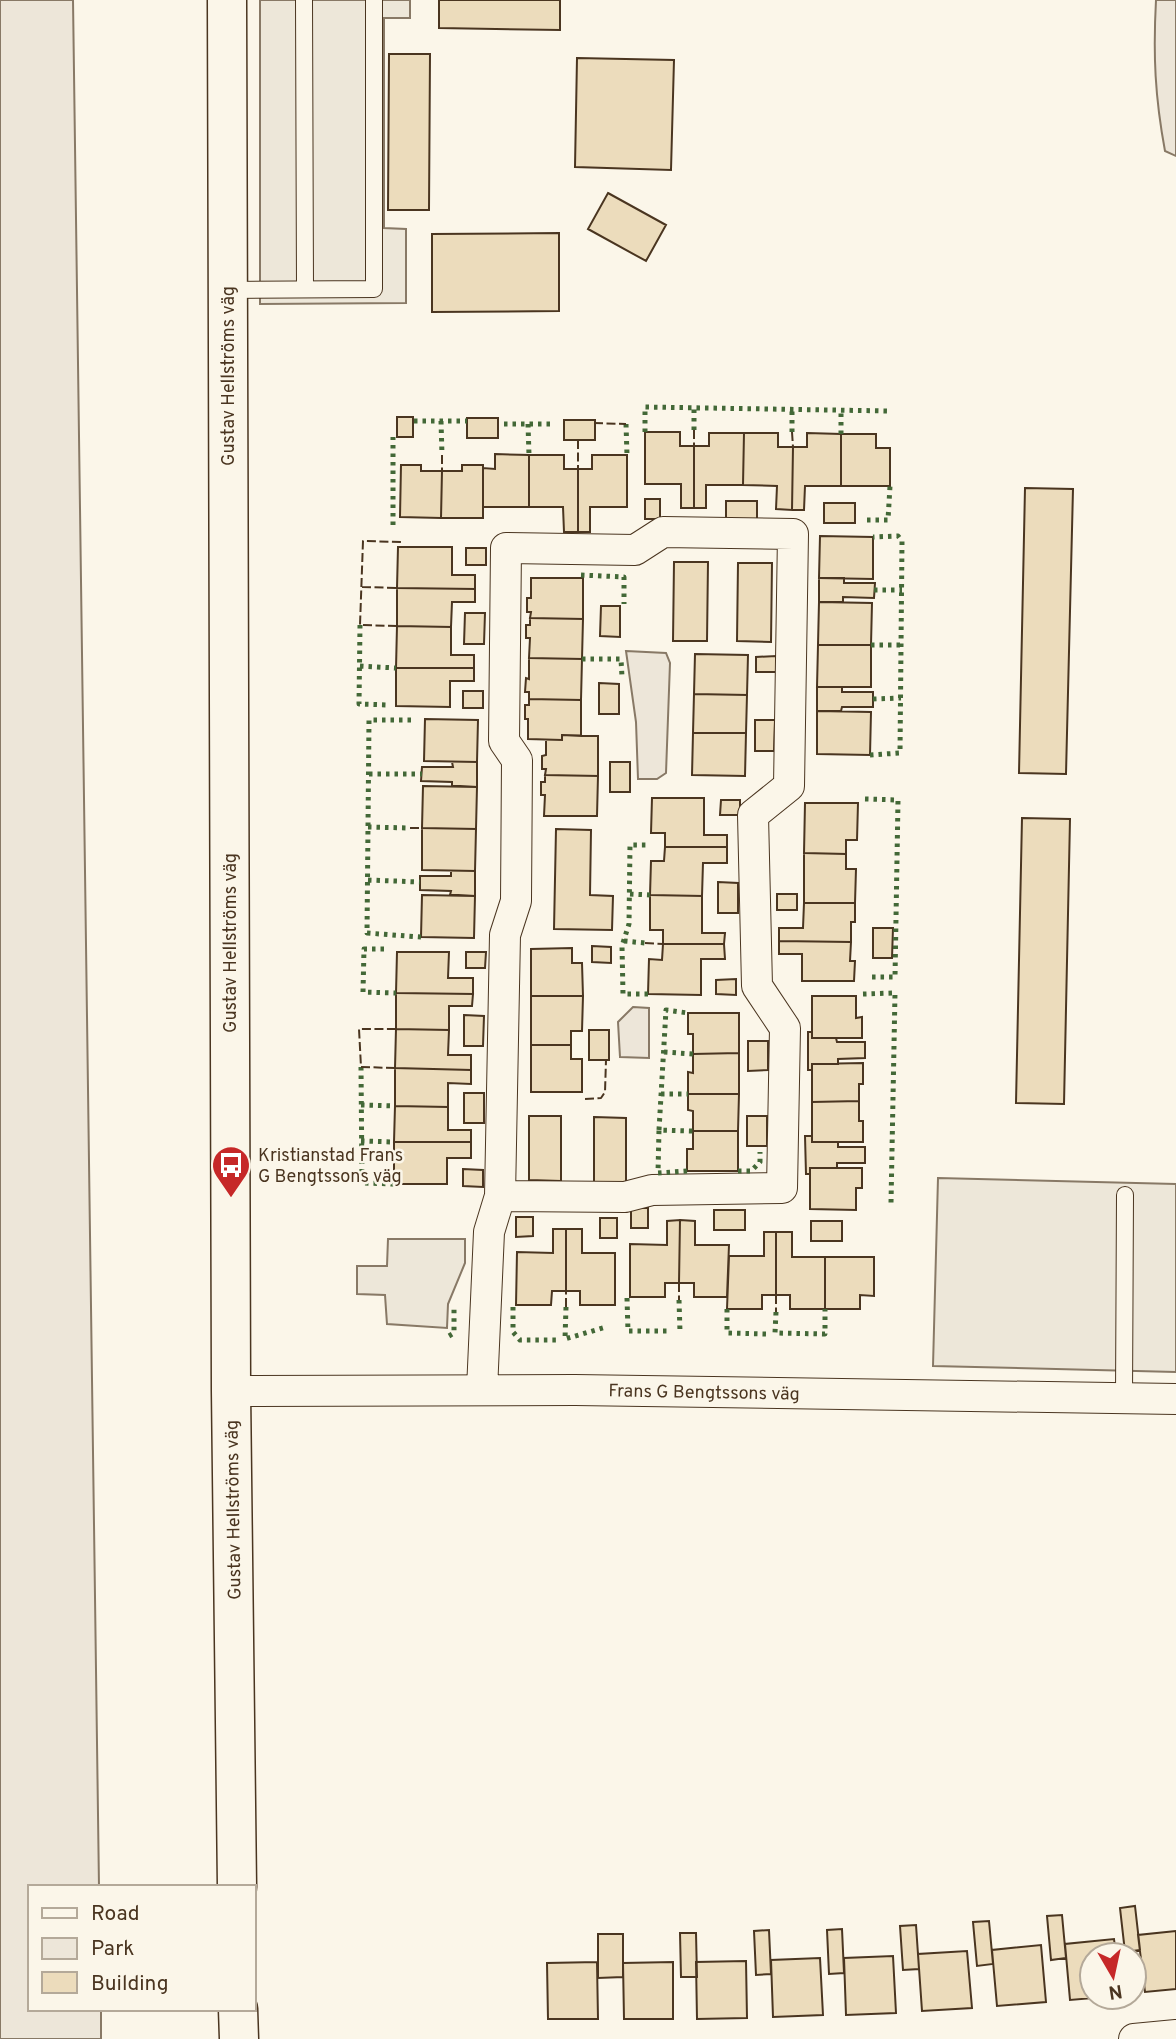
<svg xmlns="http://www.w3.org/2000/svg" width="1176" height="2039" font-family="Overpass,sans-serif">
<rect width="100%" height="100%" fill="#fbf6e9"/>
<!-- green -->
<path fill="#ede6d9" stroke="#887966" stroke-width="2" d="M0 0H73L99 1887H30V2009H101V2039H0Z
M1156 0H1176V156L1165 151C1155 97 1153 55 1156 0Z
M626 651 666 653 670 663 666 773 657 779H638L636 722Z
M633 1007 649 1008V1058L620 1057 618 1022Z"/>
<!-- parking -->
<path fill="#ede7d9" stroke="#887966" stroke-width="2" d="M260 0H410V18H384V228L406 229V303L260 304Z
M938 1178 1176 1184V1372L933 1366Z
M388 1239H465V1263L448 1304 447 1328 387 1324 385 1295 357 1294V1266H387Z"/>
<!-- building -->
<path fill="#ecdcbc" stroke="#4a3520" stroke-width="2" d="M439 0H560V30L439 28Z
M389 54H430L429 210H388Z
M577 58 674 60 671 170 575 167Z
M608 193 666 225 646 261 588 229Z
M559 233V311L432 312V234Z
M397 417H413V437H397Z
M467 418H498V438H467Z
M564 420H595V440H564Z
M645 432H680V446H694V508H681V484H645Z
M709 433H744L743 485H706V508H694V446H709Z
M744 433H778V447H793L792 510 776 509 777 486 743 485Z
M807 433 841 434V486H805L804 510H792L793 447H807Z
M841 434H876V448H890V486H841Z
M495 454 529 455V507H483V468L495 469Z
M529 455H564V469H578V532H564L563 507H529Z
M592 455H627V507H590V532H578V469H592Z
M401 465H421V471H442L441 518 400 517Z
M462 465H483V518H441L442 471H462Z
M1025 488 1073 489 1066 774 1019 773Z
M645 499H660V519H645Z
M726 501H757V521H726Z
M824 503H855V523H824Z
M820 536 873 537V579L819 578Z
M398 547H452V575H475V589L397 588Z
M466 548H486V565H466Z
M674 562H708L707 641H673Z
M738 563H772L771 642 737 641Z
M531 578H583V619L530 618 531 612H527V598H531Z
M819 578H844V583H875L874 598 843 597V602H819Z
M397 588 475 589V602H452L451 627 397 626Z
M819 602 872 603 871 645H818Z
M601 606H620V637L600 636Z
M465 613H485L484 644H464Z
M530 618 583 619 582 659 529 658 530 638H526V625H530Z
M397 626 451 627V655H474V668H396Z
M818 645H871V687H817Z
M695 654 748 655 747 695 694 694Z
M776 656V672H756V657Z
M529 658 582 659 581 700 529 699V692H525L526 678 529 679Z
M396 668H474V681H450V707L396 706Z
M599 683 619 684V714H599Z
M817 687H842V692H873V707H842L841 711H817Z
M463 691H483V708H463Z
M694 694 747 695 746 733H693Z
M529 699 581 700V736L562 735V740L528 739V719H525V705H529Z
M817 711 871 712 870 755 817 754Z
M425 719 478 720 477 762 424 761Z
M755 720H775L774 751H755Z
M693 733H746L745 776 692 775Z
M562 735 598 736V776L545 775 546 769H542V756L546 755V740H562Z
M452 762H477V787L452 786V782L421 781 422 767H453Z
M610 762H630V792H610Z
M545 775 598 776 597 816H544L545 795H541V782H545Z
M423 786 477 787 476 829 422 828Z
M652 798H704V835H727V847H665V833H651Z
M721 800H740V815H720Z
M805 803H858L857 840H846V854L804 853Z
M1022 818 1070 819 1064 1104 1016 1103Z
M422 828 476 829 475 871 422 870Z
M556 829 591 830 590 895 613 896 612 930 554 929Z
M665 847H727V863H703L702 896 650 895 651 861H664Z
M804 853 846 854V869H856L855 903H804Z
M451 871H475V896L450 895 451 891 420 890V876H451Z
M718 882 738 883V913H718Z
M777 894H797V910H777Z
M422 895 475 896 474 938 421 937Z
M650 895 702 896V933H725L724 944H663V930H650Z
M804 903H855V922H851V942L779 941V928H803Z
M873 928H893L892 958H873Z
M779 941 851 942 850 961H855L854 981H802V954H779Z
M663 944H724L725 959H701V995L648 994 649 959 662 960Z
M592 946 611 947V963L592 962Z
M572 948V963H582L583 996H531V949Z
M397 952H449L448 978H473V994L396 993Z
M466 952H486L485 968H466Z
M736 979V995L716 994V980Z
M396 993 473 994 472 1006H449V1030L396 1029Z
M531 996H583L582 1031H571V1045H531Z
M812 996H856V1018L862 1017V1038H812Z
M688 1013H739V1053L693 1054V1034H688Z
M464 1015 484 1016 483 1046H464Z
M396 1029 449 1030 448 1055H471V1070L395 1068Z
M589 1030H609V1060H589Z
M808 1032H812V1038H836L837 1042H865V1058L838 1059V1064H812V1070H808Z
M748 1041H768V1070L748 1071Z
M531 1045H571V1059H582V1092H531Z
M739 1053V1094H688V1072L693 1073V1054Z
M863 1063V1084H859V1101L812 1102V1064Z
M395 1068 471 1070V1084L448 1083V1107L395 1106Z
M464 1093H484V1123H464Z
M688 1094H739L738 1131H693V1111L688 1110Z
M859 1101V1121H863V1142H812V1102Z
M395 1106 448 1107V1130H471V1142H394Z
M529 1116H561V1181L529 1180Z
M747 1116H767V1146H747Z
M594 1117 626 1118V1182H594Z
M693 1131H738V1171H687V1149H693Z
M805 1136H812V1142H838V1147H865V1163H837V1168H810V1174H806Z
M394 1142H471V1158H447V1184H394Z
M810 1168H862V1188H856V1210L810 1209Z
M463 1169 483 1170V1187L463 1186Z
M631 1208H648V1228H631Z
M714 1210H745V1230H714Z
M516 1217H533V1236L516 1237Z
M600 1218H617V1238H600Z
M680 1220 679 1283H665V1297H630V1244L667 1245V1221Z
M680 1220 695 1221V1245H729L727 1297H694V1283H679Z
M811 1221H842V1241H811Z
M553 1229H566V1291H552L551 1305H516L517 1252 553 1253Z
M566 1229H582V1253H615V1305H580V1291H566Z
M764 1232H776V1295H762V1309H727L729 1256H764Z
M776 1232H792V1257H825V1309H790V1295H776Z
M825 1257H874V1296L860 1295V1309H825Z
M1135 1906 1140 1950 1125 1952 1120 1908Z
M1062 1915 1066 1958 1051 1960 1047 1916Z
M989 1921 993 1964 977 1966 973 1922Z
M916 1925 919 1969 903 1970 900 1926Z
M842 1929 844 1973 829 1974 827 1930Z
M769 1930 771 1974 756 1975 754 1931Z
M1176 1931V1989L1145 1992 1138 1935Z
M680 1933H696L697 1977H681Z
M598 1934H623V1977L598 1978Z
M1114 1939 1116 1955H1092V1997H1105L1070 2000 1065 1944Z
M1041 1945 1046 2002 997 2006 992 1950Z
M967 1951 972 2008 922 2011 918 1954Z
M893 1956 896 2013 846 2015 844 1958Z
M820 1958 823 2015 773 2017 771 1960Z
M746 1961 747 2018 697 2019 696 1962Z
M597 1962 598 2019H548L547 1963Z
M673 1962V2019H624L623 1963Z"/>
<g fill="none" stroke-linecap="round" stroke-linejoin="round">
<defs>
<path id="service" d="M304 0 305 289
M228 290 374 289V0
M1124 1398 1125 1195"/>
<path id="minor" d="M482 1390 489 1232 500 1196 505 935 516 901 517 760 504 741 506 548 635 550 663 532 793 534 789 786 753 815 757 986 785 1028 782 1188 652 1190 625 1197 500 1196
M231 1391 575 1390 1176 1399
M1134 2039 1176 2035"/>
<path id="tertiary" d="M227 0 231 1391 237 1887
M238 2009 239 2039"/>
</defs>
<!-- service casing -->
<use href="#service" stroke="#4a3520" stroke-width="18"/>
<!-- minor casing -->
<use href="#minor" stroke="#4a3520" stroke-width="32"/>
<!-- tertiary casing -->
<use href="#tertiary" stroke="#4a3520" stroke-width="41"/>
<!-- service -->
<use href="#service" stroke="#fbf6e9" stroke-width="16"/>
<!-- minor -->
<use href="#minor" stroke="#fbf6e9" stroke-width="30"/>
<!-- tertiary -->
<use href="#tertiary" stroke="#fbf6e9" stroke-width="38"/>
<!-- hedge -->
<path stroke="#436837" stroke-width="5" stroke-dasharray="3.5 5" stroke-linecap="butt" d="M414 421H467
M441 421 442 455
M504 424H555
M528 424 529 455
M626 424 627 455
M694 430V408
M645 432V407L891 411
M792 432V409
M841 434V410
M867 520H888L890 486
M393 525V437
M581 575 624 577V604
M874 590H902
M360 625 359 704 389 705
M871 645H901
M582 659H621L622 677
M360 666 396 668
M873 699 901 698
M411 720H369L367 933 421 937
M870 755 900 753 902 541 898 536 873 537
M369 774H422
M865 799 898 800 895 977H868
M368 827 410 828
M368 880 420 882
M630 894 650 895
M624 941 645 943
M384 949H364L363 992 396 993
M648 994H623L622 946 629 924 630 845H650
M863 994 895 993 891 1203
M664 1052 693 1054
M361 1067 362 1183 394 1184
M661 1094H688
M361 1105 395 1106
M659 1130 666 1010 688 1013
M361 1141 394 1142
M687 1171 658 1173 659 1130 693 1131
M738 1171H751L760 1162V1152
M627 1298 628 1331H669
M679 1300 680 1332
M513 1307V1332L520 1340H556
M566 1307 565 1339 606 1327
M727 1309V1333L767 1334
M776 1312 775 1333 825 1334V1309
M449 1336 454 1333V1308"/>
<!-- fence -->
<path stroke="#4a3520" stroke-width="2" stroke-dasharray="9 3.5" stroke-linecap="butt" d="M594 423 626 424
M694 430V446
M792 432 793 447
M578 440V469
M442 455V471
M362 587 397 588
M397 626 360 625 363 541 401 542
M410 828H422
M645 943 663 944
M395 1068 361 1067 359 1029H396
M585 1099 601 1098 605 1092 606 1060
M679 1283V1300
M776 1295V1312
M566 1307V1291"/>
</g>
<!-- icons -->
<defs>
<symbol id="bus-pin" viewBox="-11 -11 22 30"><path d="M0 17L-7.5 6A9.5 9.5 0 1 1 7.5 6Z" fill="#c62828" stroke="#fbf6e9"/><path d="M-5-6H5V4H4V6H2V4H-2V6H-4V4H-5ZM-3.5-4V0h7V-4ZM-3.5 1.2v1.5H-2V1.2ZM2 1.2v1.5H3.5V1.2Z" fill="#fff"/></symbol>
</defs>
<g fill-rule="evenodd">
<use href="#bus-pin" x="209" y="1143" width="44" height="60"/>
</g>
<g text-anchor="middle" stroke-width="5" stroke-linejoin="round" paint-order="stroke">
<!-- street labels -->
<g font-size="18" fill="#4a3520" stroke="#fbf6e9">
<text transform="translate(228 376) rotate(-90)" y="6">Gustav Hellströms väg</text>
<text transform="translate(230 943) rotate(-90)" y="6">Gustav Hellströms väg</text>
<text transform="translate(704 1392) rotate(1)" y="6">Frans G Bengtssons väg</text>
<text transform="translate(233 1510) rotate(-91)" y="6">Gustav Hellströms väg</text>
</g>
<!-- poi labels -->
<g font-size="18" fill="#4a3520" stroke="#fbf6e9" text-anchor="start">
<text x="258" y="1161">Kristianstad Frans<tspan x="258" dy="21">G Bengtssons väg</tspan></text>
</g>
</g>
<!-- legend -->
<rect x="28" y="1885" width="228" height="126" fill="#fbf6e9" stroke="#b4a999" stroke-width="2"/>
<rect x="42" y="1908" width="35" height="10" fill="#fbf6e9" stroke="#b4a999" stroke-width="2"/>
<text x="91" y="1920" font-size="21" fill="#4a3520">Road</text>
<rect x="42" y="1938" width="35" height="21" fill="#ede6d9" stroke="#b4a999" stroke-width="2"/>
<text x="91" y="1955" font-size="21" fill="#4a3520">Park</text>
<rect x="42" y="1972" width="35" height="21" fill="#ecdcbc" stroke="#b4a999" stroke-width="2"/>
<text x="91" y="1990" font-size="21" fill="#4a3520">Building</text>
<!-- north arrow -->
<g transform="translate(1113 1976) rotate(171)"><circle r="33" fill="#fbf6e9" stroke="#b4a999" stroke-width="2"/>
<path d="M0-5L12 26L0 18L-12 26Z" fill="#c62828"/>
<text y="-10" font-size="19" font-weight="bold" text-anchor="middle" fill="#4a3520">N</text>
</g>
</svg>
